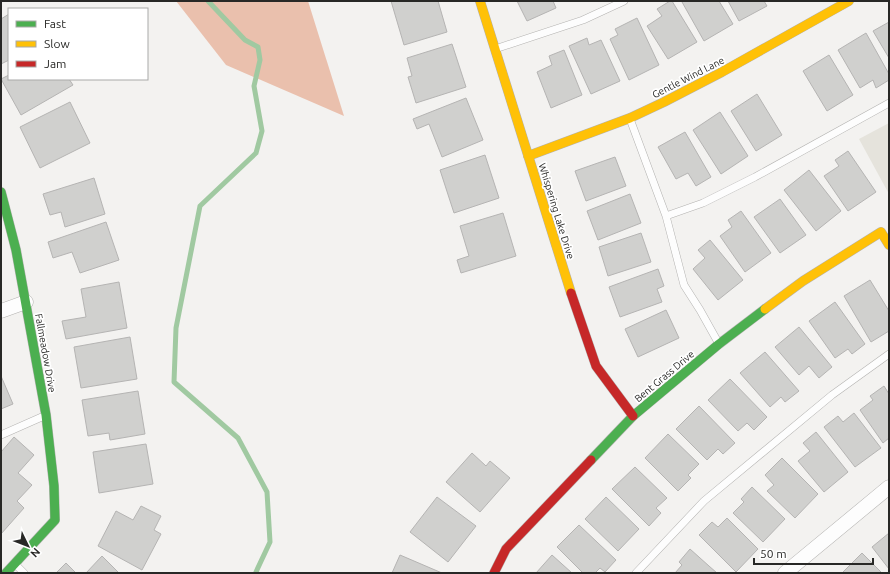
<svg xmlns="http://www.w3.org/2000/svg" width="890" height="574" font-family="Ubuntu,sans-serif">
<rect width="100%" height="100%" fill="#f3f2f0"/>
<!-- built -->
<path fill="#e5e3dc" d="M889 123V194L859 139Z"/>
<!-- forest -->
<path fill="#eac0ad" d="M176 1H308L344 116 226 65Z"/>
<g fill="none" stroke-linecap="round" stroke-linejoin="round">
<!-- stream -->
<path stroke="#a0c9a1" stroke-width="5" d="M208 1 245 40 258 47 260 60 254 86 262 131 256 153 200 206 176 328 174 382 238 438 267 492 270 542 256 572 257 573"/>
</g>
<!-- building -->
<path fill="#d0d0ce" stroke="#b5b4b3" d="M391 1H438L447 32 404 45Z
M517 1H553L556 8 527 21Z
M670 1H672L697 42 668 59 647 26 662 16 657 9Z
M684 1H719L733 24 704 41 682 2Z
M728 1H764L767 6 739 21Z
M9 14V60L1 64V19Z
M637 18 659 65 629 80 610 39 618 35 615 29Z
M889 22V58L873 31Z
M866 33 889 74V80L876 88 873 80 860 88 838 50Z
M587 38 589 45 601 40 620 81 591 94 569 46Z
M452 44 466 87 416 103 408 77 412 76 407 58Z
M564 50 582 95 551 108 537 72 552 65 549 56Z
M829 55 853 95 827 111 803 71Z
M9 75V79H69L73 85 21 115 1 79Z
M757 94 782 135 756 151 731 111Z
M466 98 483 140 442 157 429 124 417 129 413 119Z
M70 102 90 143 40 168 20 127Z
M720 112 748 156 721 174 693 130Z
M685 132 711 177 696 186 688 173 676 179 658 147Z
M848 151 876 192 848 211 824 176 839 166 835 160Z
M485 155 499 198 454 213 440 170Z
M615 157 626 186 586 201 575 171Z
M809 170 841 211 816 231 784 190Z
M94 178 105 214 65 227 61 212 50 215 43 194Z
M630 194 641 223 598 240 587 211Z
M780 199 806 235 780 253 754 217Z
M741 211 771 253 745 272 720 236 732 227 728 220Z
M503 213 516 256 461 273 457 260 469 256 460 226Z
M106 222 119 260 80 273 72 252 53 258 48 242Z
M641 233 651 262 608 276 599 247Z
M710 240 743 280 718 300 693 269 705 258 698 250Z
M658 269 664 286 657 289 662 302 620 317 609 287Z
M870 280 889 311V331L871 342 844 296Z
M119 282 127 328 66 339 62 321 86 317 81 289Z
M835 302 865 344 852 354 848 349 835 358 809 321Z
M666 310 679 338 638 357 625 329Z
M799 327 832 367 819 378 809 366 799 375 775 347Z
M130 337 137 379 81 388 74 347Z
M765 352 799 391 785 402 781 397 770 407 740 373Z
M1 376 13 404 1 409Z
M730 379 767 417 754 430 747 423 738 431 708 400Z
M884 386 889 394V438L883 443 860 410 873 400 870 396Z
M138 391 145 434 110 440 109 433 88 436 82 400Z
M699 406 735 443 723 454 718 449 707 460 676 429Z
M854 413 881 448 855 467 824 427 838 416 843 422Z
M816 432 848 472 824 492 798 461 810 451 803 443Z
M668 434 699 464 688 475 691 478 678 491 645 458Z
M14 437 34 455 18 473 32 485 17 501 24 508 1 534V452Z
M146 444 153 484 99 493 93 452Z
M472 453 486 466 490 461 510 478 480 512 446 482Z
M782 458 818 494 795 518 767 491 774 485 765 475Z
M635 467 667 498 656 508 661 513 649 526 612 489Z
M752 487 785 519 763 542 733 513 744 502 741 499Z
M437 497 476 526 448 562 410 532Z
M606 497 639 529 618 551 585 519Z
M141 506 161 516 154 530 161 534 142 570 98 546 116 511 133 520Z
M727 518 758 549 736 572 699 535 712 522 718 527Z
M579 525 616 560 605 572 600 568 595 573H583L557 547Z
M889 533V569L872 547Z
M690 549 709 566 717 573H675L682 565 679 562Z
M862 553 882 573H842Z
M400 555 442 573H392Z
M552 555 572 573H536Z
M102 556 119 573H86Z
M66 563 76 573H56Z"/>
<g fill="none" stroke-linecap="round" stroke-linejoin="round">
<defs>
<path id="lane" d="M495 49 583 20 624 1
M630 119 666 216 684 285 700 310 719 344
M666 216 703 203 755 177 889 103
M1 435 44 416
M15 564 24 573
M636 573 704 501 832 395 889 354"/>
<path id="street" d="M1 311 26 302
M785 573 889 487"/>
<path id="fast" d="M1 192 16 250 46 415 54 486 55 520 6 573
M591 460 633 416 719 344 765 309"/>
<path id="slow" d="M480 1 571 293
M528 156 630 118 664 102 722 72 849 1
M765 309 803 281 881 232 889 245"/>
<path id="jam" d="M571 293 596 366 633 416
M494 573 506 549 591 460"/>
</defs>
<!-- lane casing -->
<use href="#lane" stroke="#b3b2b0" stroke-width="8"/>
<!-- street casing -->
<use href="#street" stroke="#b3b2b0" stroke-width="15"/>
<!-- fast casing -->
<use href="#fast" stroke="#b3b2b0" stroke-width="10"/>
<!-- slow casing -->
<use href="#slow" stroke="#b3b2b0" stroke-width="10"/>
<!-- jam casing -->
<use href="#jam" stroke="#b3b2b0" stroke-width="10"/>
<!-- lane -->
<use href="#lane" stroke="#fdfdfd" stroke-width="7"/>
<!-- street -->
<use href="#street" stroke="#fdfdfd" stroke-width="14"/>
<!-- fast -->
<use href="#fast" stroke="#4caf50" stroke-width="9"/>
<!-- slow -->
<use href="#slow" stroke="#ffc107" stroke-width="9"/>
<!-- jam -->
<use href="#jam" stroke="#c62828" stroke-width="9"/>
</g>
<g text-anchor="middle" stroke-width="3.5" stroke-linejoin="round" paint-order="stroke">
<!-- street labels -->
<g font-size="10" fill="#282826" stroke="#fff">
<text transform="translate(688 77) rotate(-27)" y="4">Gentle Wind Lane</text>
<text transform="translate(557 211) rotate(73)" y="4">Whispering Lake Drive</text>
<text transform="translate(46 353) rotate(80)" y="4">Fallmeadow Drive</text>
<text transform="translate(664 376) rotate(-40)" y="4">Bent Grass Drive</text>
</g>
</g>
<!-- border -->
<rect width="890" height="574" fill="none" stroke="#282826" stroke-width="4"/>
<!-- legend -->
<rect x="8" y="8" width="140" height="72" fill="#ffffff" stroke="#a9a9a8"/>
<rect x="16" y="21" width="20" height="6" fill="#4caf50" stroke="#a9a9a8"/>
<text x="44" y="28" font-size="12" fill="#282826">Fast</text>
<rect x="16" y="41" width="20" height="6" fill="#ffc107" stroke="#a9a9a8"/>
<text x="44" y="48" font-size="12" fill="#282826">Slow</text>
<rect x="16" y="61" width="20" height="6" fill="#c62828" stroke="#a9a9a8"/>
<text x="44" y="68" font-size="12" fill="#282826">Jam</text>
<!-- north arrow -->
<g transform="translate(28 546) rotate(133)" stroke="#ffffff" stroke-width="3" paint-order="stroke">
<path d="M0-3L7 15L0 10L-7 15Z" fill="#282826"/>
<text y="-6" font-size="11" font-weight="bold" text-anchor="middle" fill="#282826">N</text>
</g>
<!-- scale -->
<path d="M754 558v6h119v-6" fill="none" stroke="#282826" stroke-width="2"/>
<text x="760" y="558" font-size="12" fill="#282826" stroke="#ffffff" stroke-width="3" paint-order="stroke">50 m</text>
</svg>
